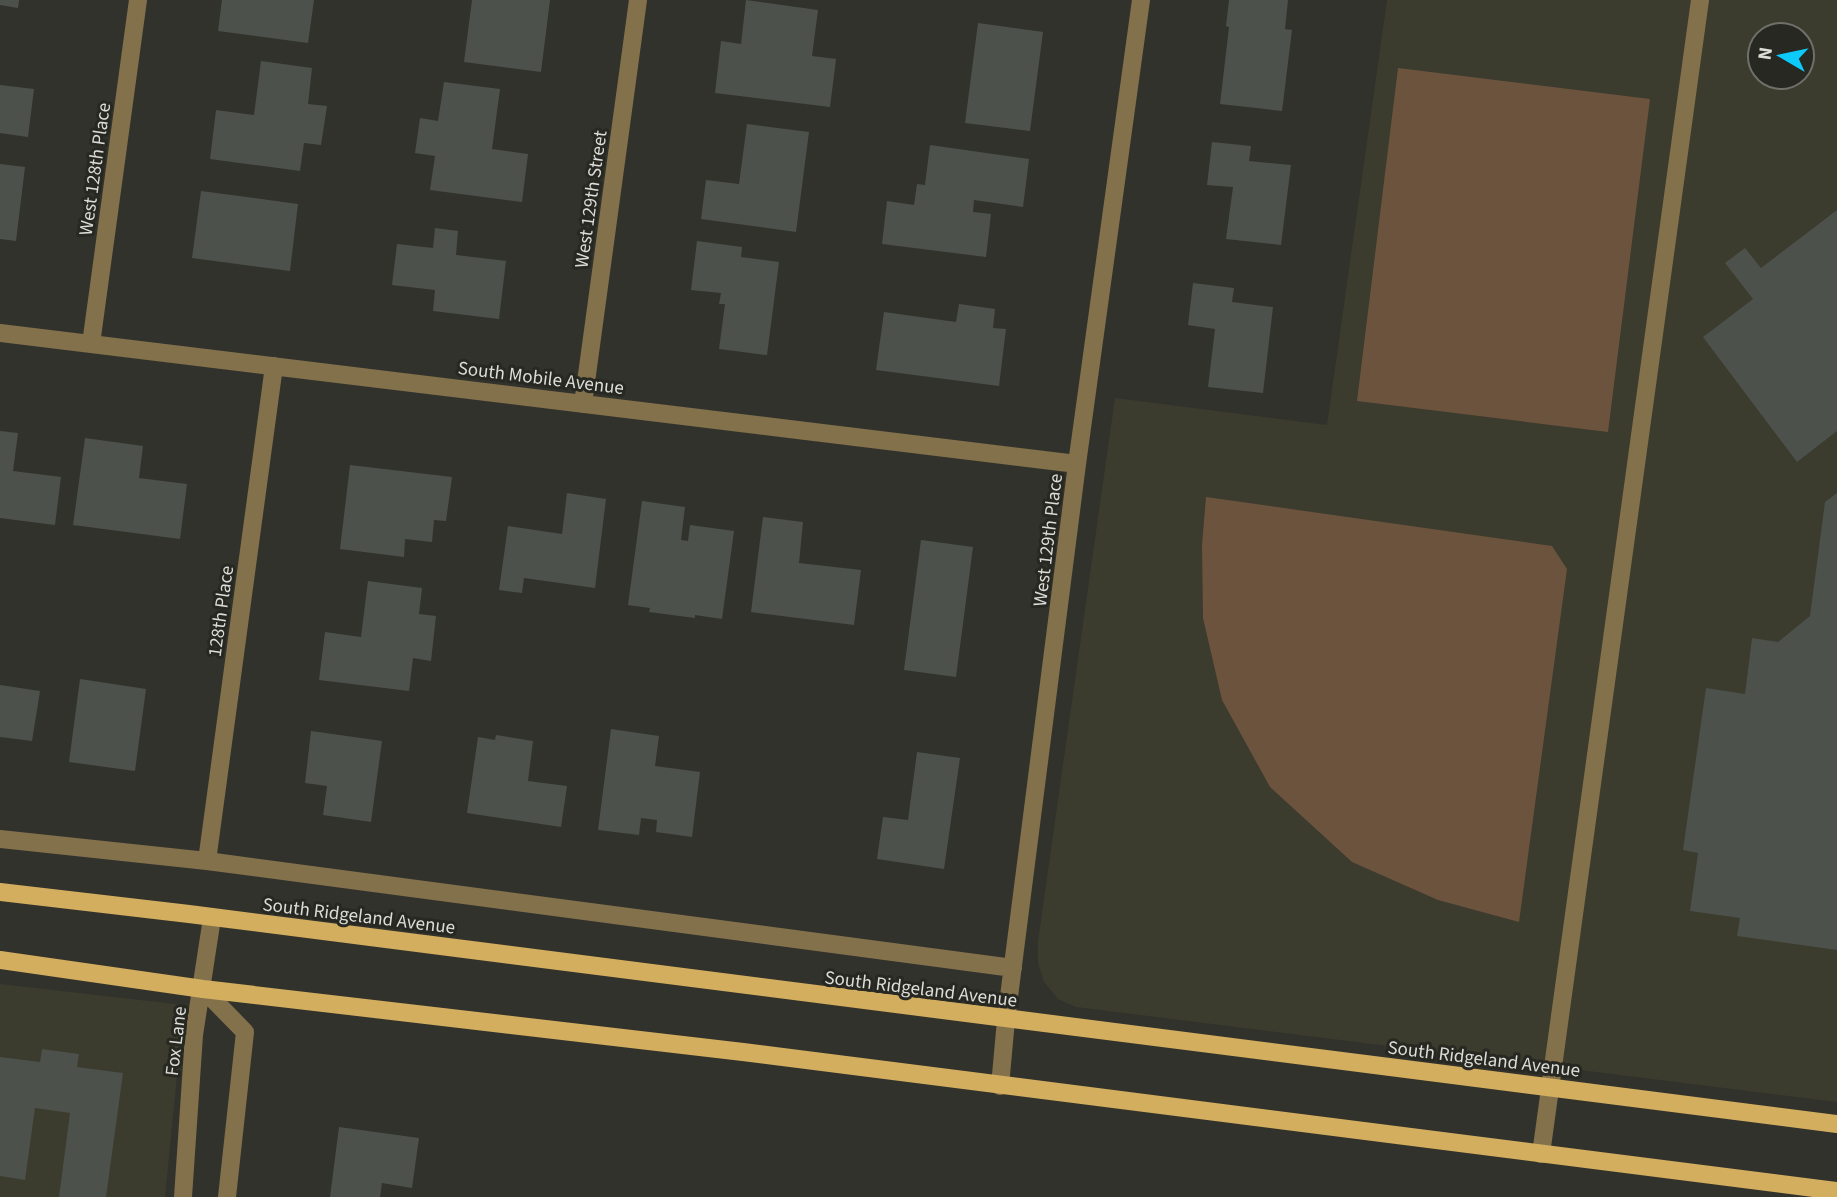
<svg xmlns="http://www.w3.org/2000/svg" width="1837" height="1197" font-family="'Source Sans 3',sans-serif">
<rect width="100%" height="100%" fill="#32322c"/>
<!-- built -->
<path fill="#3b3b2e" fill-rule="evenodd" d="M1387 0H1837V1102L1076 1007 1058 999 1044 982 1038 963V941L1115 398 1327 425ZM1760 35H1802V77H1760Z
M0 984 184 1005 165 1197H0Z"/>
<!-- green -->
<path fill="#6c533e" d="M1398 68 1650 99 1608 432 1357 401Z
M1206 497 1552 546 1567 569 1519 922 1438 900 1352 862 1270 787 1222 700 1203 618 1202 545Z"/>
<!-- building -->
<path fill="#4d514b" d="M0 0H19L18 8 0 5Z
M222 0H314L308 43 218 31Z
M472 0H550L541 72 464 62Z
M746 0 818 10 812 56 836 59 830 107 715 93 721 41 741 44Z
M1229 0H1288L1285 29 1292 30 1282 111 1220 104 1229 27 1226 26Z
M978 23 1043 32 1030 131 965 123Z
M261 61 312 68 308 104 327 106 321 145 304 143 300 171 210 159 216 110 254 115Z
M444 82 500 89 492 149 528 154 522 202 430 190 435 156 415 153 420 118 438 121Z
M0 85 34 89 28 137 0 133Z
M747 124 809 132 796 232 701 219 706 180 739 184Z
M1212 142 1251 146 1249 161 1291 165 1281 245 1226 239 1233 187 1207 185Z
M930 145 1029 159 1023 207 974 200 973 212 991 214 986 257 882 244 887 201 914 205 917 184 925 185Z
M0 164 25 167 16 241 0 239Z
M201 191 298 204 290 271 192 258Z
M1837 210V431L1797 462 1703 337 1753 299 1725 263 1745 248 1761 268Z
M435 228 458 231 456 255 506 261 499 319 433 311 435 290 392 285 397 244 433 248Z
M697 241 742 247 741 257 779 262 767 355 719 349 725 304H719L721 293 691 290Z
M1193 283 1234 288 1232 302 1273 307 1263 393 1208 387 1215 329 1188 325Z
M959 304 995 309 993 328 1006 329 999 386 876 370 884 312 956 322Z
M0 431 18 433 13 471 61 477 55 525 0 518Z
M85 438 143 446 139 478 187 484 180 539 73 525Z
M350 465 452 477 446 521 434 520 432 542 405 539 404 557 340 549Z
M567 493 606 499 595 588 524 578 522 593 499 590 508 526 562 534Z
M1837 493V950L1737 936 1740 918 1690 911 1698 853 1683 850 1706 688 1745 694 1752 638 1778 642 1810 616 1825 502Z
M642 501 685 507 681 540 688 541 690 525 734 531 722 619 695 615V618L649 612 650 608 628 605Z
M763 517 803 522 799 563 861 570 854 625 751 612Z
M921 540 973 547 956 677 904 670Z
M368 581 422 588 419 614 436 616 431 661 413 658 409 691 319 680 325 632 361 637Z
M80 679 146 689 135 771 69 762Z
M0 685 40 691 32 741 0 737Z
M611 729 659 736 655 766 700 772 692 837 656 832 657 820 641 818 639 835 598 830Z
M311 731 382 741 371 822 323 815 327 786 305 783Z
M496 735 533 741 528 781 567 786 561 827 467 813 478 737 495 740Z
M917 752 960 758 944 869 877 859 883 817 908 820Z
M42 1049 79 1054 77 1067 123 1073 106 1197H59L70 1113 35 1108 25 1180 0 1176V1057L40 1062Z
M339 1127 419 1138 412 1188 382 1183 380 1197H330Z"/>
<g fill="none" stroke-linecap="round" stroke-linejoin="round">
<!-- minor -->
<path stroke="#83714c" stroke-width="18" d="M0 333 1077 464
M91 344 138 0
M583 404 638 0
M0 839 207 861 1013 968
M207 861 274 366
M203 989 245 1032 227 1197
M1000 1086 1006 1020 1077 464 1141 0
M1541 1154 1700 0
M183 1197 194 1035 212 918"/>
<!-- major -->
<path stroke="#d3ae5f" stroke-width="18" d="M0 892 189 914 1837 1124
M0 960 203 989 743 1052 1837 1191"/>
</g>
<g text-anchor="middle" stroke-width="6" stroke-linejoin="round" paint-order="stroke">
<!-- street labels -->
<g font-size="19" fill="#dcdcd8" stroke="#282822">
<text transform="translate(94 169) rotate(-82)" y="7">West 128th Place</text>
<text transform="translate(590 199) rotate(-82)" y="7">West 129th Street</text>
<text transform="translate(541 377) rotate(7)" y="7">South Mobile Avenue</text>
<text transform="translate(1047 540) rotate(-83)" y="7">West 129th Place</text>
<text transform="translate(220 611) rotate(-82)" y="7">128th Place</text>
<text transform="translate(359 915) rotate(7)" y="7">South Ridgeland Avenue</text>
<text transform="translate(921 988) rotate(7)" y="7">South Ridgeland Avenue</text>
<text transform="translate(175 1041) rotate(-83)" y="7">Fox Lane</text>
<text transform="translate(1484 1058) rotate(7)" y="7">South Ridgeland Avenue</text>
</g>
</g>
<!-- north arrow -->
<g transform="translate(1781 56) rotate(279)"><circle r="33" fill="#282822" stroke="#70706b" stroke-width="2"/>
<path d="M0-5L12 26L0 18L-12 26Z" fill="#0ccafa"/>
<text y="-10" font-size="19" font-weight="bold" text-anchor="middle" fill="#dcdcd8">N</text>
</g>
</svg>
